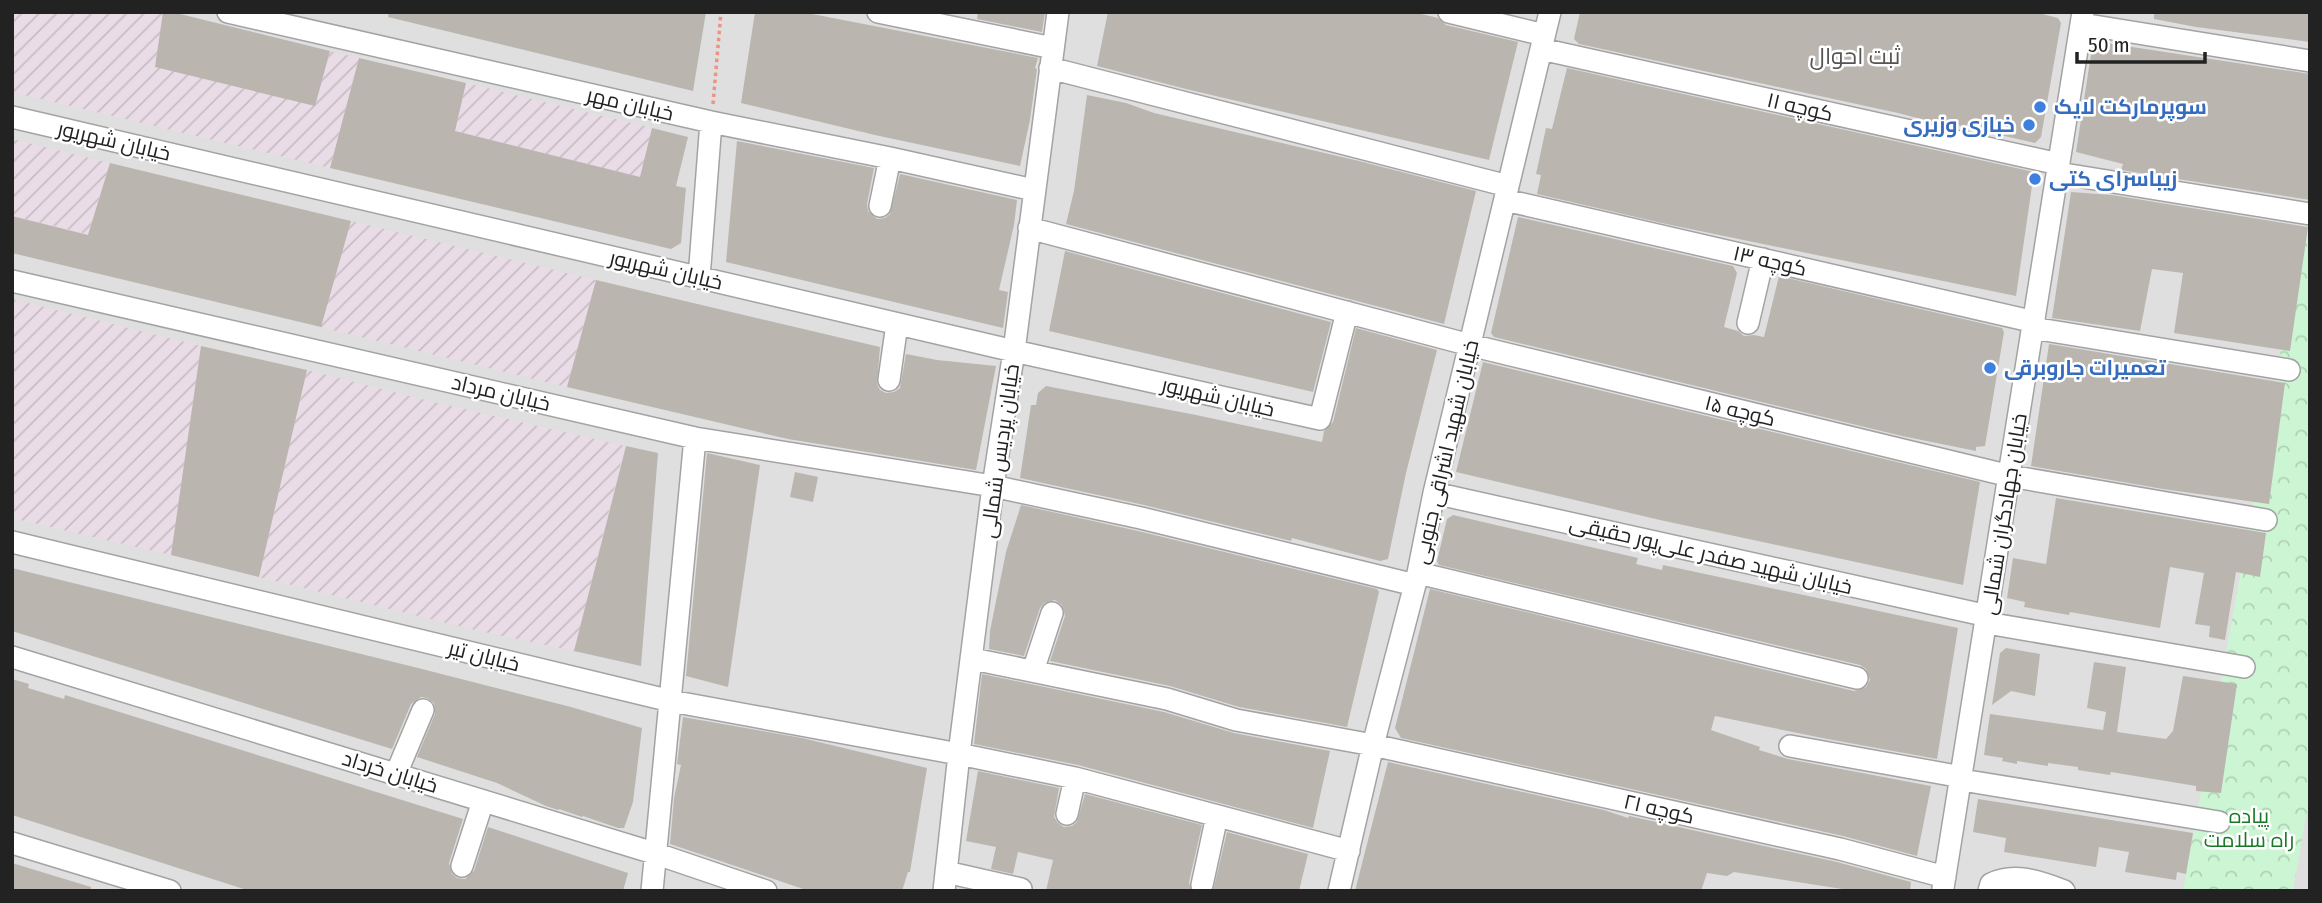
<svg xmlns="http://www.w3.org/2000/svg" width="2322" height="903" font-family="'Fira Sans Condensed',Cairo,sans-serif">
<defs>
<pattern id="industrial-furrows" width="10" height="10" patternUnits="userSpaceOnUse" patternTransform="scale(1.75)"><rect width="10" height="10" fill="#e9dce6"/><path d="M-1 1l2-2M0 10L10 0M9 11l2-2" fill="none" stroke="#c8bcc5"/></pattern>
<pattern id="park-crowns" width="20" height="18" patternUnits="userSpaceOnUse" patternTransform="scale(1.75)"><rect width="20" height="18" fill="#ccf5d3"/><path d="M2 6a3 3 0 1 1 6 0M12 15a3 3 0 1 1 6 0" fill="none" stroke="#afd2b5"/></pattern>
</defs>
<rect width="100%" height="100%" fill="#f1efea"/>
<!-- residential -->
<path fill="#e0dfdf" d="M12 12H2310V891H12Z"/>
<!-- industrial -->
<path fill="url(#industrial-furrows)" d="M12 12H163L315 105 330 51 359 58 330 168 12 92Z
M466 83 652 128 640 177 455 131Z
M12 139 110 163 88 234 12 216Z
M351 221 596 280 567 387 320 327Z
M12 299 201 346 171 555 12 518Z
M307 370 429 401 625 446 574 651 475 630 259 577Z"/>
<!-- park -->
<path fill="url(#park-crowns)" d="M2310 188V794L2293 891H2183Z"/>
<!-- building -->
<path fill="#bab5af" d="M163 12H172L330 51 315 106 155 67Z
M389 12H706L693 91 388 17Z
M755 12H802L1038 58 1035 68 1037 69 1030 120 1020 166 875 135 741 103Z
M978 12H1045L1042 32 977 19Z
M1108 12H1413L1438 18 1446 25 1518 42 1489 160 1186 89 1097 66Z
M1580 12H2034L2058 18 2061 23 2041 137 2035 143 1956 125 1955 128 1898 113 1579 44 1574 39Z
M2154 12H2310V42L2196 27 2154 19Z
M2093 41 2310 74V200L2121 170 2123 164 2076 152Z
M359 58 466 83 455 131 640 177 652 128 688 137 676 186 686 188 681 243 671 249 330 168Z
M1567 68 2034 172 2016 296 1666 224 1537 194 1541 175 1536 174 1546 128 1552 129Z
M1087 95 1126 103 1154 113 1359 161 1476 191 1444 324 1066 224 1074 191Z
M737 141 874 168 867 204 868 211 877 219 885 218 890 214 900 174 1017 200 1014 225 999 290 1008 292 1003 328 726 262Z
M110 163 351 221 321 327 12 253V216L88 235Z
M2071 192 2112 195 2308 227 2290 351 2174 333 2183 273 2152 269 2140 331 2052 318Z
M1518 217 1733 266 1737 273 1724 327 1738 331 1744 336 1754 335 1764 337 1779 276 2002 328 2004 332 1985 446 1976 447V451L1902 436 1494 337 1491 333Z
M1065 251 1331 322 1313 392 1049 331Z
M596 280 880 347 877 384 880 390 886 393 894 392 900 388 906 354 937 360 996 366 976 470 788 439 567 387Z
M1356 328 1437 350 1406 473 1388 559 1380 561 1292 538 1291 541 1144 505 1020 478 1031 405H1036L1038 393 1046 386 1196 415 1322 442 1324 431 1333 422Z
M2049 344 2285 383 2269 504 2163 489 2031 466Z
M201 346 307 370 259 577 171 555Z
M1483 362 1980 482 1963 585 1660 520 1456 472Z
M626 446 658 453 641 666 574 651Z
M707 453 760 465 728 687 686 676Z
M795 472 818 477 813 502 790 497Z
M2056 498 2266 533 2260 577 2236 572 2225 640 2209 637 2210 626 2195 624 2204 573 2170 567 2160 628 2070 612 2069 615 2024 607 2025 602 2007 598 2013 558 2046 564Z
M1021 505 1138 531 1377 589 1379 592 1347 727 1239 707 1170 686 1050 661 1065 616 1062 605 1055 600 1044 603 1040 608 1024 656 989 649 990 631 1006 552Z
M1453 515 1638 558 1636 564 1662 570 1663 565 1958 628 1937 759 1822 738 1715 716 1711 730 1760 747 1759 750 1788 759 1931 786 1917 856 1843 836 1401 738 1395 728 1430 589 1854 691 1866 687 1870 680 1866 669 1860 665 1439 565 1437 561 1447 519Z
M12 568 418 668 571 707 642 728 633 802 624 828H618L583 816 582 817 559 809 558 810 546 806 497 783 417 757 435 714 434 703 427 698 421 697 411 704 392 749 12 631Z
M2006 648 2040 654 2035 696 2011 691 1992 705 2000 653Z
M2094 662 2126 667 2117 732 2166 739 2173 731 2183 676 2237 684 2221 793 2196 791V786L2111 772 2110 775 2078 770V767L2048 763V766L2017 761V764L2002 761 2003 758 1984 755 1990 714 2103 730 2106 712 2087 708Z
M982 674 1164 712 1234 733 1330 751 1313 828 1078 765 974 744Z
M12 679 29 684 28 688 64 699 65 695 463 819 449 863 452 874 457 878 465 879 474 871 488 827 628 873 623 891H250L12 815Z
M683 717 802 738 927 768 910 872H908L902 891H809L670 844 674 798 681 765 677 764Z
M1388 762 1604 810 1628 818 1629 816 1837 862 1911 882 1910 891H1855L1734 872 1727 876 1707 873 1701 891H1355Z
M978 771 1059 788 1054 817 1058 823 1064 827 1072 826 1077 822 1085 794 1202 825 1189 882 1191 891H1046L1053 860 1018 852 1013 874 991 869 996 847 966 841Z
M1978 799 2193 833 2186 874 2177 872 2176 880 2125 872 2129 852 2099 847 2096 867 2004 852 2006 838 1973 832Z
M1227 832 1308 854 1299 891H1213Z
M12 863 91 887V891H12Z"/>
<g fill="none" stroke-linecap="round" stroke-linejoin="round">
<defs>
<path id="minor" d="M228 12 711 122 890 158 1034 190
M878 12 1053 48
M1449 12 1544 35
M2082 24 2310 61
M1541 49 2059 164
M1050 68 1508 186
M12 117 1014 351 1320 419 1347 312
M2058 173 2310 214
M1505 200 2035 322
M880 206 890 158
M1029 228 1470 345 2010 476 2266 520
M699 278 711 122
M12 281 695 438 993 486 1141 518 1415 585
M1748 323 1763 259
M2033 328 2289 370
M889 380 897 324
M1434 493 1988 616
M12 542 671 701 959 754 1075 778 1349 851
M1418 573 1857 678
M1987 623 2244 667
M12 657 657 854 766 891
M973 659 1167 699 1236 720 1373 745 1840 849 1945 877
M1033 671 1052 613
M1790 746 1962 777
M396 774 423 710
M1962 780 2219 822
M1067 814 1075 778
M12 843 170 891
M462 866 483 801
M946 872 1021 889
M1202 885 1217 816
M1943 888 2083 12
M652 891 695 438
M944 891 959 754 993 486 1014 351 1058 12
M1339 891 1373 745 1418 573 1434 493 1550 12
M1989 891 1991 884C2014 872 2041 882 2064 891"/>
</defs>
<!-- minor casing -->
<use href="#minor" stroke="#a3a3a3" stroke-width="24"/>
<!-- path -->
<path stroke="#ed937f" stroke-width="3.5" stroke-dasharray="3.5 3.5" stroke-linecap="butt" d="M713 104 721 12"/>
<!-- minor -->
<use href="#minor" stroke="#fff" stroke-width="21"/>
</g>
<!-- markers -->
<g fill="#3f7fe0" stroke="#fff" stroke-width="2.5">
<circle cx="2040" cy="107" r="7"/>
<circle cx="2029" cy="125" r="7"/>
<circle cx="2035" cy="179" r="7"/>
<circle cx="1990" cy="368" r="7"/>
</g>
<g text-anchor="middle" stroke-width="5" stroke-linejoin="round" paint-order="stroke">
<!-- street labels -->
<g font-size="21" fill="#222" stroke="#fff">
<text transform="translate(630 104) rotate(13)" y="7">خیابان مهر</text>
<text transform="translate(1800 107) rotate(13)" y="7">کوچه ۱۱</text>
<text transform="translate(114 141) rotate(13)" y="7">خیابان شهریور</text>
<text transform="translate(1770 261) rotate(13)" y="7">کوچه ۱۳</text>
<text transform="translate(666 270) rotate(13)" y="7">خیابان شهریور</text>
<text transform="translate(501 393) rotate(13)" y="7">خیابان مرداد</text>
<text transform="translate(1218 397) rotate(13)" y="7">خیابان شهریور</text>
<text transform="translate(1740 411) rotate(14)" y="7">کوچه ۱۵</text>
<text transform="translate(1000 451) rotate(-82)" y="7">خیابان پردیس شمالی</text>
<text transform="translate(1446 452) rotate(-77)" y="7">خیابان شهید اشراقی جنوبی</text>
<text transform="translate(2004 514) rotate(-81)" y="7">خیابان جهادگران شمالی</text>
<text transform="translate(1711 555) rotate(13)" y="7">خیابان شهید صفدر علی‌پور حقیقی</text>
<text transform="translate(484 656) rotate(14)" y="7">خیابان تیر</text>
<text transform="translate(390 772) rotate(17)" y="7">خیابان خرداد</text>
<text transform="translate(1659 809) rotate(13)" y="7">کوچه ۲۱</text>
</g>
<!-- shop labels -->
<g font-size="21" font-weight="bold" fill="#366cbe" stroke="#fff" text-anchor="start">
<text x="2054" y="114">سوپرمارکت لایک</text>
<text x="2015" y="132" text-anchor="end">خبازی وزیری</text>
<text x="2049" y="186">زیباسرای کتی</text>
<text x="2004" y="375">تعمیرات جاروبرقی</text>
</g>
<!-- park labels -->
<g font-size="21" fill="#187827" stroke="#fff">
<text x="2249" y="823">پیاده<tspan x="2249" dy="24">راه سلامت</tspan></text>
</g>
<!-- neighbourhood labels -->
<g font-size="23" fill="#555" stroke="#fff">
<text x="1855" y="64">ثبت احوال</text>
</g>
</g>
<!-- border -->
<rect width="2322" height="903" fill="none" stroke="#222222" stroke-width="28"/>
<!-- scale -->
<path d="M2077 52v10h128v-10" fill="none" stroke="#222222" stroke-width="3.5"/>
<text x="2088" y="52" font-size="21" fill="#222222" stroke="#ffffff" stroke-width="5" paint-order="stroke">50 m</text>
</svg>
